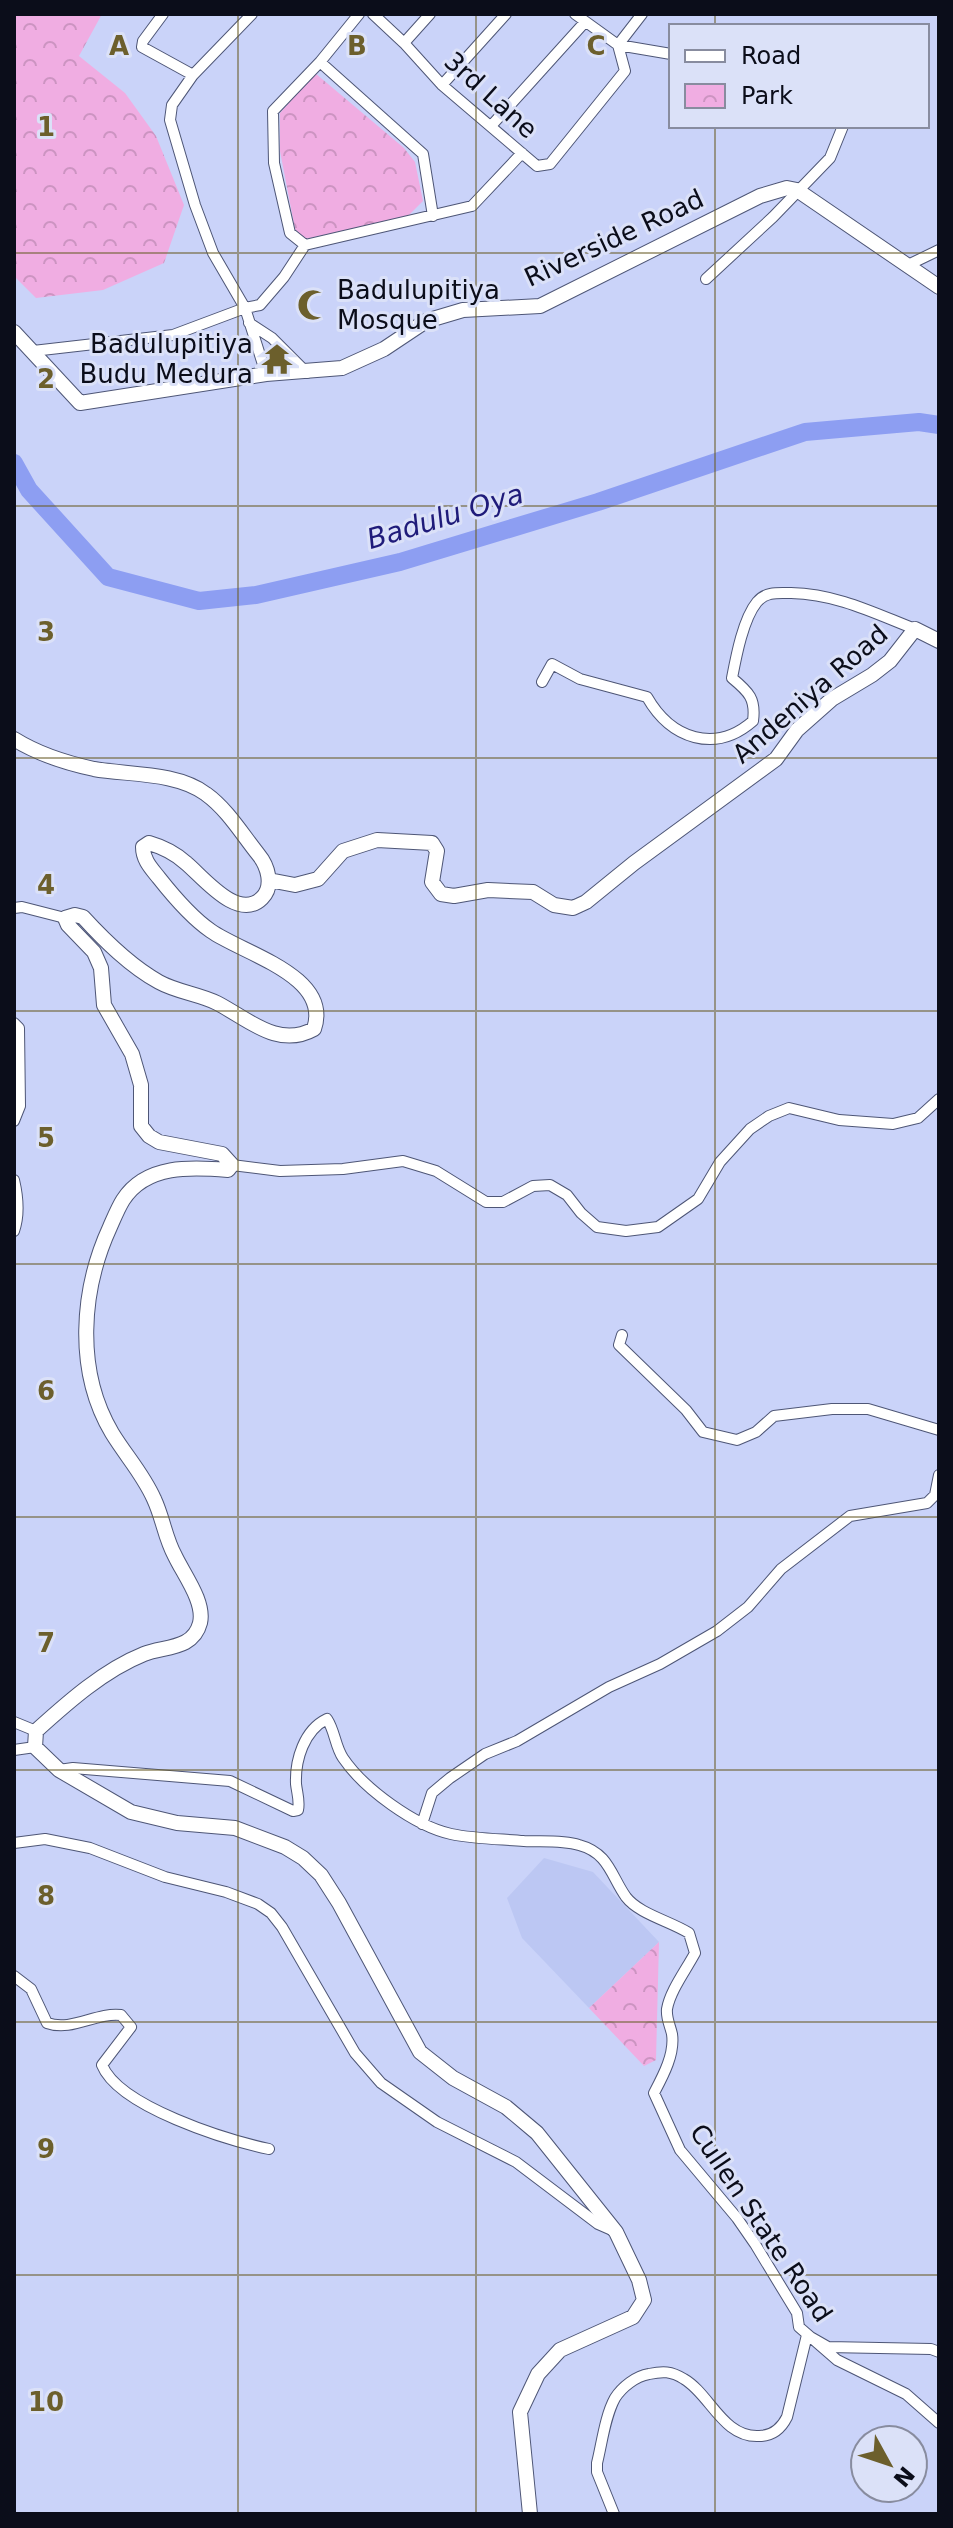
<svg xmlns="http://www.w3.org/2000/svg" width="953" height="2528" font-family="'DejaVu Sans',sans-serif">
<defs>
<pattern id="park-crowns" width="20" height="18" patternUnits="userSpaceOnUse" patternTransform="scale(2)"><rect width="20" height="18" fill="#f0ade2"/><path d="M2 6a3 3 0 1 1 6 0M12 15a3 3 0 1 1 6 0" fill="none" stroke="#cc94c1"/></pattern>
</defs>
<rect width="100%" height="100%" fill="#cad3f9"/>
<!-- built -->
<path fill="#bcc7f3" d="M544 1858 593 1872 659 1942 589 2008 522 1938 507 1898Z"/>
<!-- park -->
<path fill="url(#park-crowns)" d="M14 14H102L79 56 125 93 156 136 184 205 164 263 103 290 36 298 14 276Z
M315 73 404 148 415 162 423 201 407 217 305 239 295 229 280 151V113Z
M659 1942 656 2060 644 2066 589 2008Z"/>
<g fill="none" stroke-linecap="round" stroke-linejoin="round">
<!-- river -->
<path stroke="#8d9ef2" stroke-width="18" d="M14 463 29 490 108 577 199 601 256 595 400 562 598 502 805 432 919 422 939 425"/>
<defs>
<path id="street" d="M163 14 143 41 142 47 193 75
M252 14 193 75 172 105 170 120 195 205 213 253 245 308 266 374
M359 14 320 62 273 111 274 163 290 233 305 245 472 206 522 153
M373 14 404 43 442 85 537 166 550 164 625 71 618 45 671 54
M575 14 618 45 642 14
M404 43 430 14
M320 62 423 154 433 216
M442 85 506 14
M491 126 585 22
M908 265 939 250
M706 279 773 217 830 158 843 126
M249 323 272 338 307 373
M33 351 173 335 245 308 260 305 284 277 305 245
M542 682 552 664 580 679 647 697C671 739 715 754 753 721 756 699 749 692 732 678 736 657 743 619 757 602 766 591 779 593 791 593 837 594 874 613 915 629
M14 908 22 907 65 918
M14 1023 19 1028 20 1106 14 1121
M232 1165 280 1171 343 1169 403 1161 436 1171 486 1202H503L533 1186 550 1185 567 1195 581 1213 597 1227 626 1231 658 1227 698 1199 720 1162 750 1129 769 1116 789 1108 839 1120 893 1124 918 1118 939 1099
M14 1180C18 1197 20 1214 14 1231
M622 1335 619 1345 686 1410 703 1432 737 1440 756 1432 774 1416 832 1409H868L939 1430
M14 1722 36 1731
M14 1750 35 1747
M59 1770 73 1768 230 1781 293 1811 298 1810C300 1801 297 1793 296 1784 295 1760 304 1730 327 1719 335 1731 335 1746 343 1758 364 1789 415 1826 451 1834 475 1839 500 1839 524 1841 541 1842 562 1840 579 1845 609 1853 611 1876 626 1897 639 1914 670 1921 689 1933L695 1953C686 1970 670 1991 667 2009 666 2018 670 2025 672 2034 675 2054 663 2076 654 2093L680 2150 737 2218 755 2244 797 2313 799 2327 837 2360 906 2394 939 2423
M422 1824 432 1793 450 1778 485 1754 517 1741 609 1687 660 1664 717 1631 748 1607 781 1569 850 1516 927 1503 935 1495 939 1475
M14 1843 45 1839 90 1848 165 1877 226 1892 258 1904 271 1913 282 1927 355 2053 381 2083 437 2122 516 2162 598 2224 614 2231
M14 1976 31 1989 47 2023C72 2032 96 2012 121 2015L131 2027 102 2065C119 2107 227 2140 269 2149
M614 2514 597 2472V2463C602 2443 605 2416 615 2398 622 2387 636 2376 649 2374 663 2371 671 2371 684 2379 710 2394 723 2438 759 2436 772 2436 781 2429 787 2417L807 2335 828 2347 931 2349 939 2352"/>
<path id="secondary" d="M14 332 80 403 266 374 342 368 384 349 426 321 463 310 540 306 760 196 787 188 797 190 939 287
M14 739C38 754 66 763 94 769 128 775 177 772 206 794 227 809 242 834 258 854 268 866 274 886 262 898 238 922 203 877 186 863 175 853 163 847 149 843L143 847C143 860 151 868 159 878 174 897 192 918 211 931 244 954 332 976 314 1029 278 1049 248 1019 217 1003 199 994 177 992 159 982 130 966 105 941 83 917L75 915 65 918 68 925 94 952 101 968 104 1005 132 1054 141 1085V1126L149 1136 159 1142 222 1154 232 1165 228 1170C192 1167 146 1164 123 1200 118 1208 114 1218 110 1227 81 1290 75 1371 112 1433 126 1456 143 1474 154 1499 163 1518 165 1538 175 1556 184 1575 205 1602 200 1623 193 1650 164 1646 144 1654 104 1670 68 1702 36 1731L35 1747 59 1770 131 1812 177 1823 235 1828 285 1847 303 1858 321 1875 339 1903 420 2052 453 2078 506 2107 537 2133 616 2232 639 2280 644 2300 633 2317 560 2350 538 2374 520 2412 530 2514
M269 880 295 885 318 879 343 851 377 840 432 843 437 851 432 882 441 894 454 896 488 890 533 892 554 905 573 908 586 902 634 863 776 759 797 730 832 699 872 675 890 661 915 629 939 641"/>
</defs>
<!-- street casing -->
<use href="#street" stroke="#4e5676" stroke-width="12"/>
<!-- secondary casing -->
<use href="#secondary" stroke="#4e5676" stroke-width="16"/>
<!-- street -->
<use href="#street" stroke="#fff" stroke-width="10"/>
<!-- secondary -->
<use href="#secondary" stroke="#fff" stroke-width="14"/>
</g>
<!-- grid -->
<path fill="none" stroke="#6c5f2c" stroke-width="2" stroke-opacity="0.55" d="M238 14V2514M476 14V2514M715 14V26M715 126V2514M14 253H939M14 506H939M14 758H939M14 1011H939M14 1264H939M14 1517H939M14 1770H939M14 2022H939M14 2275H939"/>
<!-- icons -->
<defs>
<symbol id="mosque-bare" viewBox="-9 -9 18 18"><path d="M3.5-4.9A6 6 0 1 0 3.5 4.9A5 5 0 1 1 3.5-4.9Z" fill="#6c5f2c" stroke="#dbe1f8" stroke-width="2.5" paint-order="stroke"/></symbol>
<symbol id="temple-bare" viewBox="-9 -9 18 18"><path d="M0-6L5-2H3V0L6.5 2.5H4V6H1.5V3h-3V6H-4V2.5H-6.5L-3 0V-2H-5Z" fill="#6c5f2c" stroke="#dbe1f8" stroke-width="2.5" paint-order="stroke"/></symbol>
</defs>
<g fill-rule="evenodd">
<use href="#mosque-bare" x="291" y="283" width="44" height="44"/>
<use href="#temple-bare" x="255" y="337" width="44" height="44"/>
</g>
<g text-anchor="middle" stroke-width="6" stroke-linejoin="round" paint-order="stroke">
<!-- street labels -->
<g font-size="26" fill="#0b0d1a" stroke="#dbe1f8">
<text transform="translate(491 95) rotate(42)" y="9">3rd Lane</text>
<text transform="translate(614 238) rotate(-25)" y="9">Riverside Road</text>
<text transform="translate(810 694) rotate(-41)" y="9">Andeniya Road</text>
<text transform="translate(761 2223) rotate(56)" y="9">Cullen State Road</text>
</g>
<!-- poi labels -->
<g font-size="26" fill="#0b0d1a" stroke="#dbe1f8" text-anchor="start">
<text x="337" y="299">Badulupitiya<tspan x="337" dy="30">Mosque</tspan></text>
<text x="253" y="353" text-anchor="end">Badulupitiya<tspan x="253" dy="30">Budu Medura</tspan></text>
</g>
<!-- water labels -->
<g font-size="28" font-style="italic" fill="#1f1b7a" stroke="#dbe1f8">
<text transform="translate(445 516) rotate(-17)" y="10">Badulu Oya</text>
</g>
</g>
<g font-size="26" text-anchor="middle" font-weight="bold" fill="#6c5f2c" stroke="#dbe1f8" stroke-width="6" stroke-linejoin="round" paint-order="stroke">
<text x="119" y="55">A</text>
<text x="357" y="55">B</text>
<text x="596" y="55">C</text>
<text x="46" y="136">1</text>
<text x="46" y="388">2</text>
<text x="46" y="641">3</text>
<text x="46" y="894">4</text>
<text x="46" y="1147">5</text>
<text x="46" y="1400">6</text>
<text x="46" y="1652">7</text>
<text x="46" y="1905">8</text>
<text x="46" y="2158">9</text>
<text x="46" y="2411">10</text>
</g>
<!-- border -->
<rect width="953" height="2528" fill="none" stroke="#0b0d1a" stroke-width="32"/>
<!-- legend -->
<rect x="669" y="24" width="260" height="104" fill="#dbe1f8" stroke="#888c9f" stroke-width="2"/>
<rect x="685" y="50" width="40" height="12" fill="#ffffff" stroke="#888c9f" stroke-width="2"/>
<text x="741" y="64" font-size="24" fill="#0b0d1a">Road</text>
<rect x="685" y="84" width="40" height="24" fill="url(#park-crowns)" stroke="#888c9f" stroke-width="2"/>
<text x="741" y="104" font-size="24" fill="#0b0d1a">Park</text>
<!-- north arrow -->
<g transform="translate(889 2464) rotate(130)"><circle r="38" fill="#dbe1f8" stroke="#888c9f" stroke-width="2"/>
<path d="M0-6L14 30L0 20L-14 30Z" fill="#6c5f2c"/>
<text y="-12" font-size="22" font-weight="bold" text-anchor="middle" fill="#0b0d1a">N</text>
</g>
</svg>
